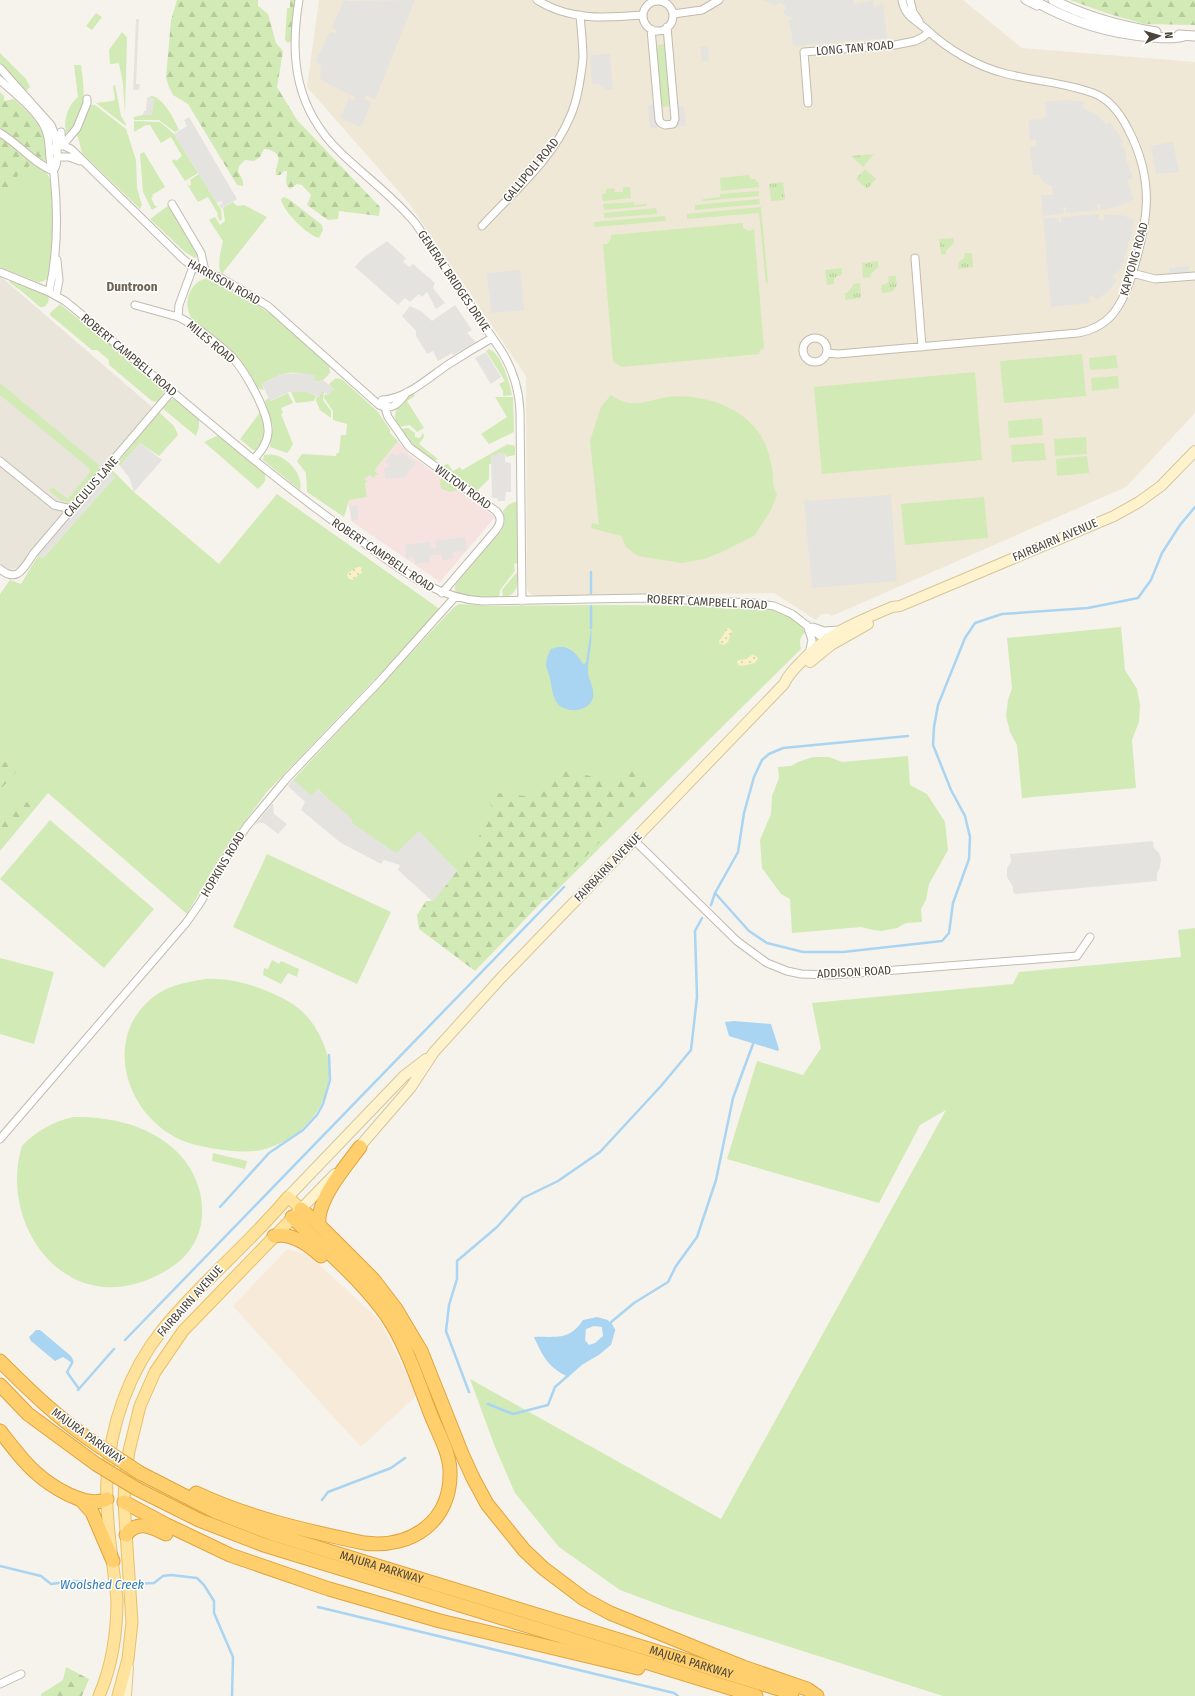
<svg xmlns="http://www.w3.org/2000/svg" width="1195" height="1696" font-family="'Fira Sans Condensed',sans-serif">
<defs>
<pattern id="forest-firs" width="22" height="20" patternUnits="userSpaceOnUse"><rect width="22" height="20" fill="#d2eab5"/><path d="M5 1l3.5 6h-7zM16 11l3.5 6h-7z" fill="#b6ca9c"/></pattern>
<pattern id="sand-dots" width="8" height="8" patternUnits="userSpaceOnUse"><rect width="8" height="8" fill="#f9efc9"/><path d="M2 2h.1M6 6h.1" fill="none" stroke="#d7cead" stroke-width="1.8" stroke-linecap="round"/></pattern>
<pattern id="park-tufts" width="24" height="20" patternUnits="userSpaceOnUse"><rect width="24" height="20" fill="#d2eab5"/><path d="M3 7l-1-3M5 7V3M7 7l1-3M15 17l-1-3M17 17v-4M19 17l1-3" fill="none" stroke="#b6ca9c"/></pattern>
</defs>
<rect width="100%" height="100%" fill="#f6f3ec"/>
<!-- residential -->
<path fill="#eae5da" d="M0 276 152 407 74 503 65 505 58 504 0 457Z
M0 464 64 510 58 520 20 567 10 570 5 569 0 565Z"/>
<!-- commercial -->
<path fill="#f7ead8" d="M287 1249 309 1255 380 1321 417 1395 361 1447 233 1306Z"/>
<!-- education -->
<path fill="#efe8d6" d="M319 0H963L1022 48 1195 62V413L1126 487 832 616 829 614H821L816 620 774 593 537 597 529 593 527 588 526 376 408 202 307 87Z"/>
<!-- medical -->
<path fill="#f6e3e0" d="M398 441 409 454 495 517 440 582 351 521 348 500 367 497 365 483 367 482 364 480 366 477 370 475 374 476 378 473 375 471 377 467Z"/>
<!-- green -->
<path fill="#d2eab5" d="M96 13 102 17 92 30 86 26Z
M122 32 127 37 125 113 123 84 119 63 110 64 109 50Z
M664 44 665 48 667 47 672 106 661 107 656 49 658 48V45Z
M0 53 26 79 30 87 26 91 0 65Z
M74 65H81C85 96 87 109 68 136 61 124 68 105 78 97Z
M115 85 121 116 126 124V126L96 103 113 101 115 99 113 86Z
M151 96C162 96 175 120 179 130L175 132 159 120H134V117L143 115 154 98H148Z
M91 105H95L126 129 136 160 137 188 142 205 140 209 82 153 78 137 75 134 89 106Z
M134 121 160 122 174 134 198 173 185 181 172 161 174 159 176 161 182 156 171 137 161 143 150 125H146L134 132Z
M0 136C12 144 44 165 49 177 54 187 54 268 49 277 46 281 42 282 38 282L0 267Z
M144 152 165 187 152 195 153 197 151 198 155 206H158L152 210 143 192 140 154Z
M199 174 221 210 222 219 220 221 217 215 218 214 208 197 198 202 187 184 190 186 191 184 190 180Z
M749 175 750 179H756V182L758 181 759 187 721 191 720 178Z
M623 187H630L631 198 603 201 602 194 606 193V189L614 188 615 192H623Z
M759 191V196L703 201V199L720 197V194Z
M759 199 760 204 695 210V205Z
M233 202 237 206 244 205 267 217 222 274C216 268 221 250 223 241L209 220 215 217 220 225 225 221 223 208Z
M634 202V205L647 204V206L604 210 603 204Z
M169 205 199 254 195 258 185 252 150 219Z
M761 207 768 282 766 284 759 213 687 219V214Z
M656 208 657 214 604 218V213Z
M665 216 666 221 595 227 594 222Z
M743 223V228L749 231 754 229 764 348 760 350 759 354 622 367 613 362 603 244H607L611 239V235Z
M207 278 217 280 271 314 329 366 330 373 323 380 317 382C298 366 281 373 262 384L264 390 259 389 247 370 229 349 192 319C182 304 189 282 207 278Z
M10 281 49 296 48 303 44 307H40L19 289H18L9 282Z
M60 304 127 358 126 359 138 371 141 369 164 389C164 394 161 398 157 402L152 401 109 365V360L97 350H92L50 315V313Z
M489 349C502 354 509 382 512 395L503 396V391L499 384 505 381 486 351Z
M1082 354 1086 396 1004 403 1000 361Z
M1116 355 1118 368 1090 370 1089 358Z
M975 372 982 460 822 474 814 387Z
M1118 376 1119 388 1092 391 1091 378Z
M336 378 343 380 378 412 390 430V433L398 441 377 467 375 471 378 474 375 475 374 478 370 475 364 479 368 482 365 483 367 497 349 500 344 517 307 492 306 473 297 461 302 454 336 456 337 453H339L341 435H346L347 424 333 420V411L324 398 325 394 328 395 333 389 329 384Z
M0 383 99 465 98 471 72 501C63 505 56 496 49 490L52 487 68 499 90 472V469L0 395Z
M298 391 308 392 316 396 314 401 296 403 291 392Z
M322 391 324 392 323 400 331 411V418L320 410 316 401 317 396 319 397Z
M288 393 293 403 281 408 283 413 281 414 293 444 289 451 287 453 270 447 273 427 265 401 268 398 271 401Z
M411 394H414L415 396 407 401 424 428 417 432 410 425 399 427C389 413 400 403 411 394Z
M611 395C633 410 644 401 667 397 700 393 743 406 761 436 768 447 771 461 773 474 773 481 773 488 777 494L771 510 754 536 722 552 704 559 682 563 638 556 626 547 621 536 591 528 592 523 599 525 590 441 601 407Z
M495 397H513L514 432 489 444 481 434 507 417Z
M172 399 176 400 199 419V427L196 436 162 408Z
M261 411C266 427 267 435 258 450H253L240 439Z
M159 412 174 426 178 435 159 456 140 443 120 466 118 462Z
M1042 418 1043 435 1009 438 1008 421Z
M408 428 415 433V437L420 438 423 432 424 437 419 444 438 459 434 461 414 446 400 429Z
M219 435 264 473C268 480 263 484 258 489L204 442Z
M1086 437 1087 454 1055 456 1054 439Z
M1044 443 1046 460 1012 462 1011 445Z
M508 444 509 445H513L515 447V455L506 457 505 453 491 456V464H489V479L476 492 443 468 444 465 448 464 453 471 460 467 462 470Z
M264 455C267 455 271 454 274 455 288 457 304 476 300 490L263 460Z
M1087 456 1089 473 1057 476 1056 459Z
M111 469 134 492 219 564 277 494 441 610 266 793 227 846 187 914 48 793 0 851V594L10 580 21 584 38 556 43 558 114 478 109 472Z
M441 478 457 488 458 490 450 492 442 489 440 484Z
M984 497 988 538 905 545 901 504Z
M514 502H517L518 563 514 564 515 571 500 590 499 597C488 597 461 599 455 590V585L501 531 505 521 503 511 508 505Z
M517 566H518C518 579 520 596 503 597L502 590 517 572Z
M459 604 490 606 597 605 757 606C776 609 795 615 806 632 800 636 799 642 801 649L547 900 495 889 457 871 419 832 396 854 353 824 318 789 311 796 293 780 454 607Z
M1121 627 1125 670 1137 689 1140 705 1139 722 1132 740 1136 788 1022 798 1017 745 1010 732 1006 716 1008 700 1012 688 1007 638Z
M908 756 910 785 927 794 945 822 948 850 929 884 926 900 921 909 922 922 906 923 897 928 882 931 873 930 861 927 792 933 790 899 781 894 762 868 760 840 771 814 772 796 779 778 778 767 791 766 798 762 813 757H829L842 762Z
M50 820 154 909 104 968 0 879Z
M267 854 391 912 357 984 233 927Z
M1195 928V1696H943L671 1609 620 1590 559 1547 515 1493 495 1447 470 1379 721 1519 946 1110 920 1125 879 1203 727 1159 757 1061 803 1075 821 1048 812 1003 1013 984 1019 972 1181 957 1178 930Z
M0 958 54 972 34 1044 0 1034Z
M272 960 279 964 281 961 299 969 297 977 288 973 281 984 263 975 264 968 268 969Z
M205 979C228 978 246 983 267 991 296 1003 312 1015 324 1045 333 1066 330 1089 319 1108 307 1129 284 1145 261 1150 247 1153 230 1151 216 1149 201 1146 186 1144 173 1136 121 1106 103 1030 159 993 173 984 189 982 205 979Z
M74 1117C110 1117 147 1124 175 1150 202 1174 213 1220 189 1251 176 1268 150 1281 130 1285 54 1302 0 1217 22 1146 36 1131 54 1121 74 1117Z
M213 1153 247 1161 245 1169 212 1161Z"/>
<!-- forest -->
<path fill="url(#forest-firs)" d="M177 0H258V6L268 14 276 43 283 51 277 87 297 120 380 207 379 216 339 211 338 219 328 220 307 205 311 195 302 185 297 184 290 189C284 184 287 178 287 171H284L280 175H276C274 167 284 157 274 152 270 150 269 149 264 149L260 157 254 161 245 160 239 166 238 171 243 181V186L237 185 188 104 173 95 169 87 166 78 171 20Z
M290 0H296L291 41 288 43 285 40 287 8H290Z
M1070 0H1195V25L1144 24 1106 13Z
M0 92 4 96V101L14 99C29 113 44 125 46 147 46 153 47 158 45 163L37 158 11 137 0 130Z
M0 136 34 161 29 163V167L26 170 21 172 0 196Z
M284 197 290 200 322 225 323 230 319 238C308 236 282 210 281 199Z
M5 762H19L16 772 0 790V765Z
M629 765 654 786 475 971 419 929 417 915 426 901H433L457 871 494 813 488 798 498 793 525 796 562 768 610 782Z
M25 800 34 809 19 827H11L1 832 0 836V812Z
M66 1667 89 1679 82 1696H41V1694L63 1680Z"/>
<!-- sand -->
<path fill="url(#sand-dots)" d="M359 566 362 568V573L357 576 354 580 349 579 347 575 348 573Z
M729 628 732 631 728 642 724 645 720 644 719 641 724 634 726 629Z
M753 654 758 658 755 663 742 666 738 665 737 662 738 660 746 659Z"/>
<!-- park -->
<path fill="url(#park-tufts)" d="M874 154 863 167 851 156Z
M865 169 876 179 867 189 856 179Z
M783 182 785 200 771 201 769 184Z
M953 238 954 242 946 251V254H941L939 239Z
M965 253H972L973 267 958 269 959 262 964 258Z
M878 261V267L870 275V277L863 278 862 263Z
M842 268V275L837 276 834 279V284L827 285 825 270Z
M888 276H896L897 285 892 292 882 293 881 285 886 284 889 281Z
M860 283 861 298 845 300V293H847L853 286V284Z"/>
<!-- parking -->
<path fill="#e5e3e0" d="M344 0 350 1 415 0 375 100 367 95 364 99 372 102 361 127 340 118 349 98 355 101V97L323 81 320 78 321 65 315 62 330 32 336 34 337 31 332 27Z
M763 0H853L855 4 873 0 874 6 883 4 887 38 793 46 791 29 788 21 793 18 786 16 783 12 786 7 780 2 775 6Z
M136 19H139L136 84H140L139 90H133Z
M708 46 709 61 702 62 700 47Z
M610 54 613 90H607L598 84H592L590 55Z
M147 98H154L152 115H143L144 111H146Z
M1066 100 1084 102 1083 108 1097 115 1107 125 1110 122 1113 126 1124 142 1121 144 1127 154 1125 156 1133 178 1127 180 1134 199 1116 207 1101 210 1100 204H1097L1098 210 1066 213V207H1063L1064 213 1044 216V218H1058L1059 223 1061 222V217L1099 214V220H1104V215H1121L1134 219 1132 233 1121 269 1112 277 1117 280 1110 290 1096 300 1093 295 1088 297 1090 303 1051 307 1041 195H1053L1052 186 1044 183 1039 175H1033L1030 147 1036 146V140H1030L1028 120 1042 119 1046 116 1045 102Z
M656 104 658 128H650L648 105Z
M677 106H684L686 126 678 127Z
M189 117 237 199 221 209 219 205 222 203V201L217 203 174 134 187 126 184 120Z
M1173 142 1179 172 1156 174 1151 146Z
M387 241 406 258 403 262 410 267 413 264 435 283 433 288 445 303 436 309 427 292 422 297 419 294 410 302 405 298 398 305 355 267 363 258Z
M1189 266V273L1169 275V268Z
M520 270 524 310 491 313 487 273Z
M455 305 472 330 467 333 476 342 453 355 452 353 438 361 433 351 427 354 416 336V331L402 316 410 306 421 311 432 321Z
M486 352 501 377 491 384 475 358Z
M303 373 315 375 314 379 316 382 323 380 334 389 328 395 322 391 319 397 308 392H289L270 401 262 384 280 374Z
M140 443 162 460 134 492 129 477 120 466Z
M401 452 416 462 405 477 385 479 384 468 390 466 385 462 391 453 398 456Z
M497 453H505V462L511 463V492H506L505 501H498L497 498H492L491 455H497Z
M107 468 111 469 109 472 115 477 43 558 38 556 34 553Z
M891 495 897 581 812 588 804 501Z
M357 505 359 519 352 521 350 506Z
M465 537 467 551 453 552V559L442 560 441 554 429 556 430 562 415 564 414 557 406 558 405 545 430 542 431 548H436V541Z
M293 779 311 796 317 789 351 818 353 824 396 853 419 831 457 871 433 902 398 870 400 865 384 860 381 864 341 843 301 810 305 802 288 786Z
M273 803 274 814 287 824 278 834 264 823H259L254 826Z
M1153 841 1154 848 1159 853 1161 859 1160 867 1157 874V881L1016 894 1013 892V887L1007 877V868L1011 862 1010 854Z"/>
<!-- water -->
<path fill="#a9d4f2" fill-rule="evenodd" d="M591 628C593 643 588 656 588 671 588 680 595 687 593 697 590 712 567 714 558 704 552 697 552 687 550 678 549 674 547 670 546 666 546 660 548 654 551 649 567 643 575 651 583 664L586 663Z
M734 1021 771 1024 779 1049 778 1051 729 1036 725 1022Z
M597 1317 608 1320 614 1330 610 1344 598 1354 581 1364 568 1377C548 1367 543 1357 534 1337 557 1336 569 1341 583 1320ZM594 1326 602 1327 603 1336 595 1343 589 1345 585 1340 586 1329Z
M36 1330H40L71 1356 74 1362 72 1363 63 1357 55 1361 31 1341 29 1337Z"/>
<g fill="none" stroke-linecap="round" stroke-linejoin="round">
<!-- stream -->
<path stroke="#a9d4f2" stroke-width="2.5" d="M591 572V593
M591 628V606
M908 736 783 748 769 754 762 760 754 777 744 813 738 852 715 893 749 931 767 943 803 952H843L942 941 949 933 953 903 969 859 970 837 965 816 951 790 933 745 934 727 938 705 965 638 975 623 1002 614 1088 608 1138 598 1151 580 1162 553 1180 525 1195 507
M711 905 715 893
M220 1207 269 1153 303 1130 317 1115 323 1104 330 1080 329 1055
M125 1340 564 887
M72 1363 67 1372 79 1389
M78 1390 114 1349
M469 1392 446 1331 449 1305 457 1279V1261L497 1227 523 1198 558 1181 600 1152 661 1086 691 1050 697 997 695 931 702 918
M488 1404 513 1414 548 1405 555 1387 581 1364 598 1354 610 1344 614 1330 610 1323 634 1303 668 1282 676 1266 697 1237 716 1180 733 1098 753 1044
M322 1500 328 1492 391 1468 405 1458
M0 1566 41 1576 51 1584 73 1581 111 1583
M132 1584 154 1583 163 1576 171 1575 197 1578 204 1585 214 1601V1613L233 1657 232 1696
M318 1607 674 1693 678 1696"/>
<defs>
<path id="minor" d="M299 0C289 59 296 110 341 153 366 177 394 197 416 224L502 352C513 370 519 390 520 411L522 601
M537 0C570 21 606 18 643 15
M910 0 913 12 919 21
M1025 0 1037 6
M643 16a15 15 0 1 1 30 0a15 15 0 1 1-30 0Z
M673 14 702 10 719 0
M651 29 659 120 661 123 665 125 673 124 675 119 667 27
M0 68 51 125C56 135 61 162 53 171
M0 80C14 93 33 107 43 124 51 138 48 150 51 165 51 168 53 170 54 174 58 213 58 253 49 292
M808 103 804 52 895 45 915 41 923 37 929 32
M61 132 62 146
M0 133C19 144 33 163 53 171
M62 146 77 128 87 103V99
M51 152 56 146H64L71 149 183 259 193 267 221 278 268 306 379 405C392 412 400 402 407 392
M57 157H69L80 161
M172 204 201 253 205 271
M482 226C513 192 552 160 570 117 578 100 581 77 583 58 583 44 581 29 580 15
M915 258 922 347
M193 267 179 305 178 317C191 322 222 347 232 357 245 371 270 414 268 433 267 444 261 451 254 459
M0 272 49 292 65 301C88 319 110 339 132 358 205 419 277 482 354 536 394 564 432 598 482 601L643 598 753 603 774 606 792 614 828 642
M1132 273 1155 279 1195 276
M56 296 59 280 57 260
M135 305 178 317
M803 350a12 12 0 1 1 24 0a12 12 0 1 1-24 0Z
M827 353 838 354 1078 333C1110 327 1121 307 1131 278 1148 223 1156 182 1128 129 1120 113 1110 99 1093 93 1066 83 1035 81 1007 74 978 67 948 50 926 29 915 19 905 17 902 0
M382 400C407 399 429 377 449 364 463 355 478 346 492 338
M386 400V411L388 417 409 447 496 511C502 517 501 523 496 530L442 593
M0 461 49 501 54 505 71 509
M0 569C18 584 24 567 34 553L172 391
M807 625 812 640 809 654
M813 627 824 631 839 630
M634 840 737 941 767 963 787 971 801 974 832 975 1077 956 1090 937
M0 1139 186 923 200 903 231 849 247 826 287 778 378 683 455 597
M0 1684 21 1674"/>
<path id="tertiary" d="M1033 0C1069 21 1111 34 1153 37 1163 38 1174 39 1184 36
M1053 0C1086 17 1120 26 1156 32
M1179 35 1195 36"/>
<path id="secondary" d="M810 662 831 645 868 624
M355 1152 411 1087 434 1052 501 978 784 684C788 675 794 669 801 662 829 632 855 623 892 607L900 606 1114 516 1139 502 1161 486 1195 451
M288 1197 404 1076 426 1059
M301 1209 335 1174
M126 1696 128 1667"/>
<path id="primary" d="M99 1696C112 1666 117 1633 117 1600 113 1561 105 1519 107 1480 110 1425 129 1371 163 1329 201 1282 249 1244 288 1197L301 1209 183 1331 155 1372 140 1406 129 1451 125 1477 124 1502 132 1622 128 1659 118 1696"/>
<g id="motorway">
<path d="M301 1209 319 1225 373 1279 396 1309 421 1351 462 1454 473 1478 487 1504 524 1550 543 1568 584 1599 610 1613 743 1667 807 1689 817 1696"/>
<path d="M319 1225C316 1200 346 1166 360 1147"/>
<path d="M274 1236C291 1232 309 1245 321 1256"/>
<path d="M0 1361C32 1393 61 1421 99 1446"/>
<path d="M0 1385 28 1414 96 1464"/>
<path d="M0 1431C11 1445 21 1459 34 1471 49 1485 86 1510 107 1499"/>
<path id="s1" d="M140 1473 216 1512 273 1534 792 1693"/>
<path d="M137 1489 199 1520 264 1545 756 1696"/>
<path d="M196 1493C249 1518 307 1531 364 1543 412 1549 452 1521 450 1470 449 1451 438 1433 431 1415 418 1382 407 1346 387 1316 361 1279 324 1249 292 1217"/>
<path d="M80 1499 92 1512 113 1561"/>
<path d="M124 1502 167 1525 230 1555 329 1589 440 1621 638 1668"/>
<path d="M126 1535C137 1519 152 1527 166 1534"/>
</g>
</defs>
<!-- minor casing -->
<use href="#minor" stroke="#c2bbae" stroke-width="9"/>
<!-- tertiary casing -->
<use href="#tertiary" stroke="#c2bbae" stroke-width="11"/>
<!-- secondary casing -->
<use href="#secondary" stroke="#d6c79b" stroke-width="12"/>
<!-- primary casing -->
<use href="#primary" stroke="#e6c16a" stroke-width="13"/>
<!-- motorway casing -->
<use href="#motorway" stroke="#e0a43c" stroke-width="15"/>
<!-- minor -->
<use href="#minor" stroke="#fff" stroke-width="7"/>
<!-- tertiary -->
<use href="#tertiary" stroke="#fff" stroke-width="9"/>
<!-- secondary -->
<use href="#secondary" stroke="#fff3cd" stroke-width="10"/>
<!-- primary -->
<use href="#primary" stroke="#ffe39c" stroke-width="11"/>
<!-- motorway -->
<use href="#motorway" stroke="#ffcf6e" stroke-width="13"/>
<defs>
<path id="motorway-bridge" d="M99 1446 140 1473
M96 1464 137 1489"/>
</defs>
<!-- motorway-bridge casing -->
<use href="#motorway-bridge" stroke="#e0a43c" stroke-width="15" stroke-linecap="butt"/>
<!-- motorway-bridge -->
<use href="#motorway-bridge" stroke="#ffcf6e" stroke-width="13"/>
</g>
<g text-anchor="middle" stroke-width="3" stroke-linejoin="round" paint-order="stroke">
<!-- street labels -->
<g font-size="12" fill="#4b4439" stroke="#fff">
<text transform="translate(855 48) rotate(-5)" y="4">LONG TAN ROAD</text>
<text transform="translate(531 170) rotate(-50)" y="4">GALLIPOLI ROAD</text>
<text transform="translate(1134 259) rotate(-74)" y="4">KAPYONG ROAD</text>
<text transform="translate(454 281) rotate(56)" y="4">GENERAL BRIDGES DRIVE</text>
<text transform="translate(224 282) rotate(29)" y="4">HARRISON ROAD</text>
<text transform="translate(211 342) rotate(40)" y="4">MILES ROAD</text>
<text transform="translate(129 355) rotate(40)" y="4">ROBERT CAMPBELL ROAD</text>
<text transform="translate(91 487) rotate(-49)" y="4">CALCULUS LANE</text>
<text transform="translate(463 487) rotate(36)" y="4">WILTON ROAD</text>
<text transform="translate(1055 540) rotate(-23)" y="4">FAIRBAIRN AVENUE</text>
<text transform="translate(383 555) rotate(34)" y="4">ROBERT CAMPBELL ROAD</text>
<text transform="translate(707 602) rotate(3)" y="4">ROBERT CAMPBELL ROAD</text>
<text transform="translate(223 864) rotate(-59)" y="4">HOPKINS ROAD</text>
<text transform="translate(608 867) rotate(-46)" y="4">FAIRBAIRN AVENUE</text>
<text transform="translate(854 972) rotate(-3)" y="4">ADDISON ROAD</text>
<text transform="translate(190 1301) rotate(-48)" y="4">FAIRBAIRN AVENUE</text>
<text transform="translate(88 1436) rotate(36)" y="4">MAJURA PARKWAY</text>
<text dy="4" stroke="none"><textPath href="#s1" startOffset="260">MAJURA PARKWAY</textPath></text>
<text dy="4" stroke="none"><textPath href="#s1" startOffset="584">MAJURA PARKWAY</textPath></text>
</g>
<!-- neighbourhood labels -->
<g font-size="13" font-weight="bold" fill="#6e6250" stroke="#fff">
<text x="132" y="291">Duntroon</text>
</g>
<!-- water labels -->
<g font-size="13" font-style="italic" fill="#2e7ab2" stroke="#fff">
<text x="102" y="1589">Woolshed Creek</text>
</g>
</g>
<!-- north arrow -->
<g transform="translate(1159 36) rotate(85)" stroke="#ffffff" stroke-width="3" paint-order="stroke">
<path d="M0-3L7 15L0 10L-7 15Z" fill="#4b4439"/>
<text y="-6" font-size="11" font-weight="bold" text-anchor="middle" fill="#4b4439">N</text>
</g>
</svg>
